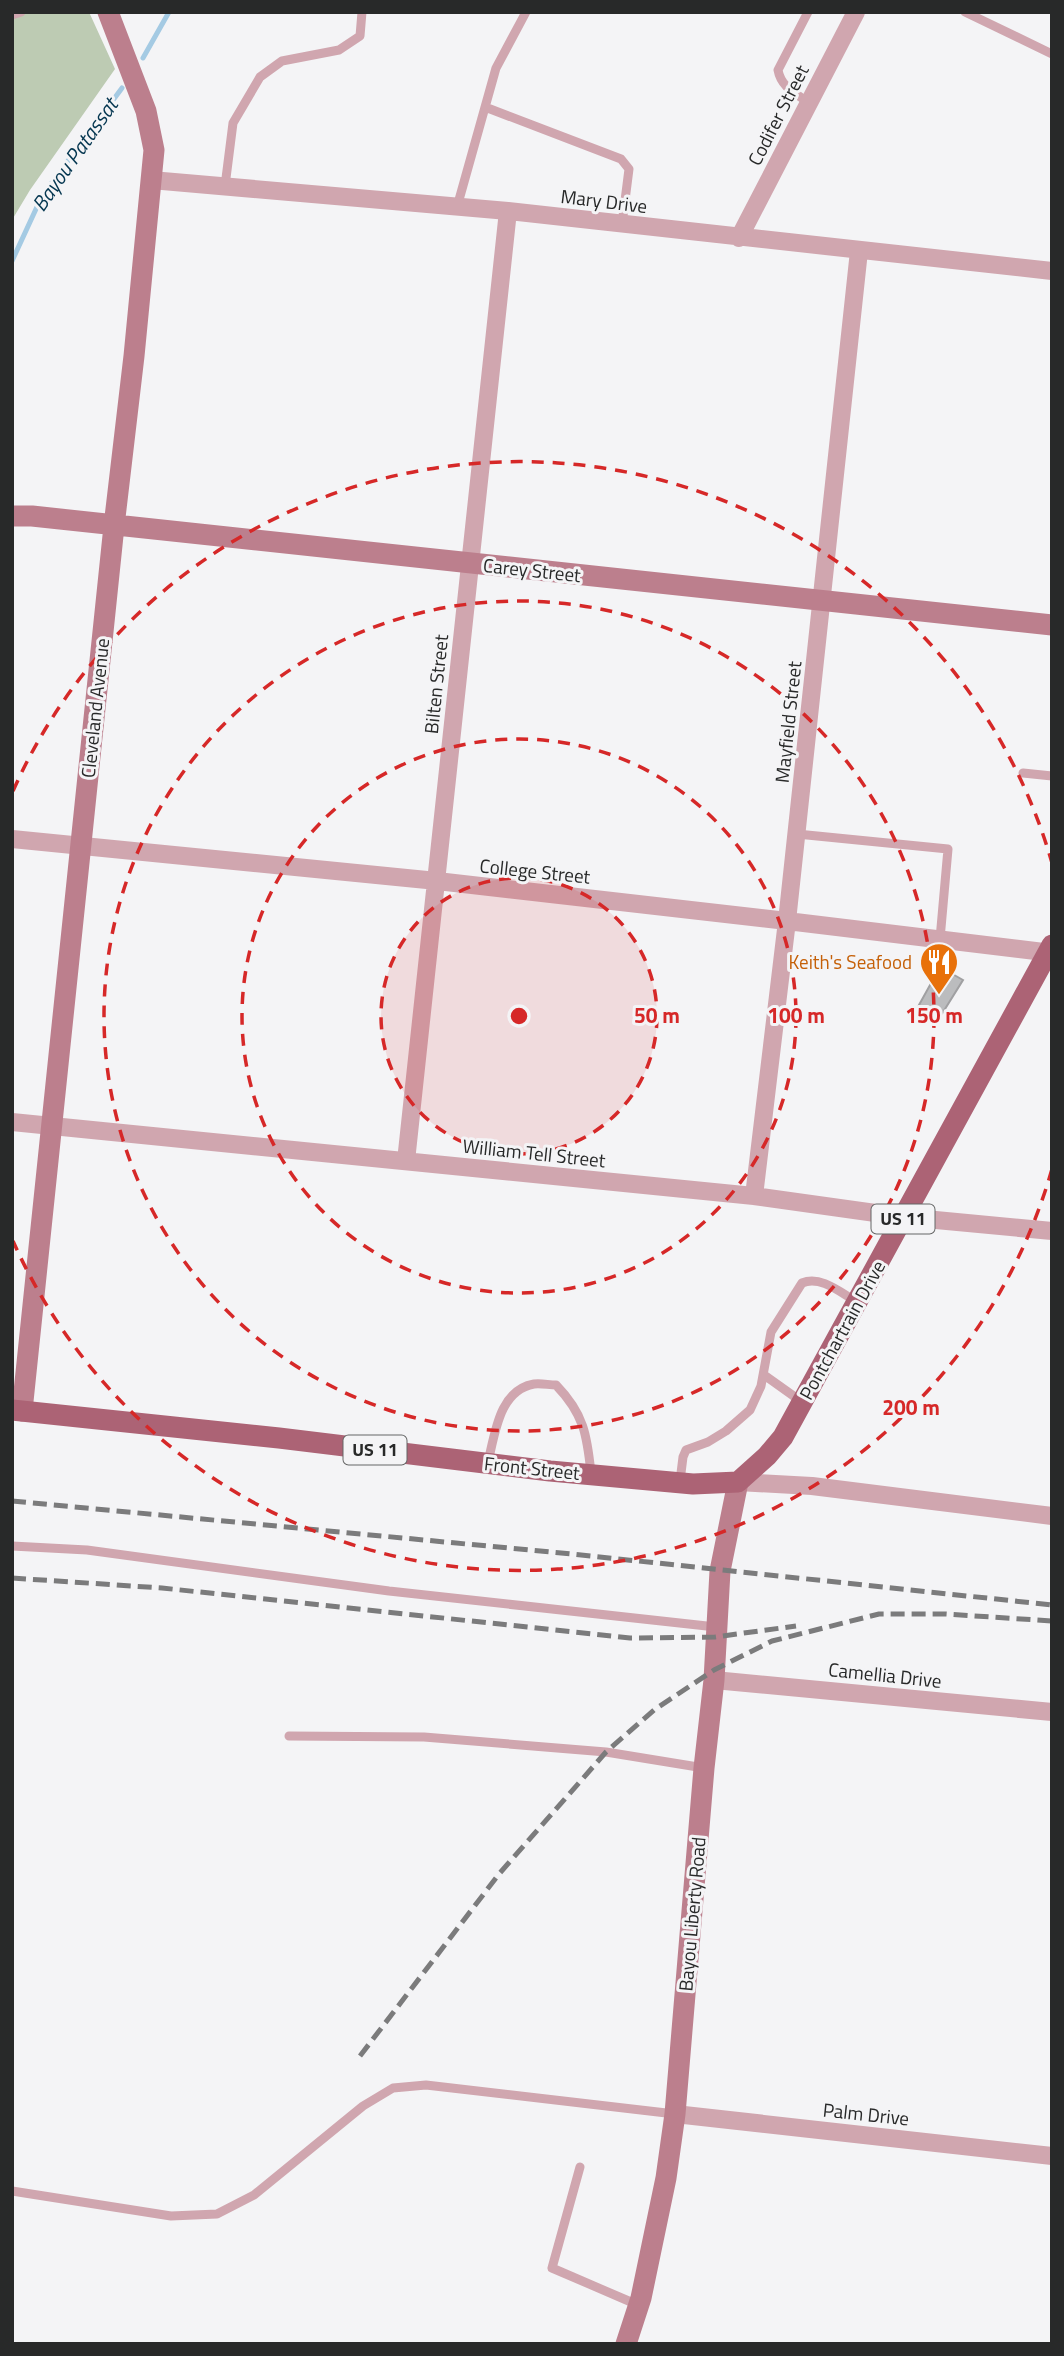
<svg xmlns="http://www.w3.org/2000/svg" width="1064" height="2356" font-family="'Titillium Web',sans-serif">
<rect width="100%" height="100%" fill="#f4f4f6"/>
<!-- green -->
<path fill="#bdcbb3" d="M12 12H89L115 69 30 190 12 220Z"/>
<g fill="none" stroke-linecap="round" stroke-linejoin="round">
<!-- stream -->
<path stroke="#a4cae3" stroke-width="5" d="M143 58 169 12
M12 261 42 196 122 88"/>
</g>
<!-- building -->
<path fill="#bbbcbe" stroke="#a0a0a2" stroke-width="2" d="M940 967 963 980 940 1017 932 1013 924 1021 914 1014Z"/>
<g fill="none" stroke-linecap="round" stroke-linejoin="round">
<!-- lane -->
<path stroke="#d0a6af" stroke-width="9" d="M965 12 1052 54
M12 15 21 12
M808 102C795 93 781 87 778 70L808 12
M485 107 621 159 629 169 622 224
M225 186 233 123 260 77 282 61 339 50 360 36 362 12
M457 207 496 68 526 12
M1023 773 1052 776
M797 834 948 849 940 939
M764 1375 802 1402
M488 1462C495 1434 499 1390 534 1384 541 1383 549 1385 556 1385 584 1414 587 1435 591 1473
M680 1481 683 1457 686 1450 708 1442 726 1431 750 1410 761 1386 771 1332 802 1283C821 1275 841 1293 857 1302
M12 1546 87 1550 389 1591 716 1627
M289 1736 424 1737 606 1752 704 1768
M580 2167 552 2268 638 2305
M12 2191 171 2216 217 2214 254 2195 363 2106 393 2088 426 2085 675 2114"/>
<!-- street -->
<path stroke="#d0a6af" stroke-width="18" d="M151 180 508 211 1052 271
M739 238 856 12
M12 839 437 881 787 921 1052 953
M12 1122 754 1196 904 1217 1052 1231
M406 1161 508 211
M754 1196 787 921 859 251
M738 1482 812 1486 1052 1516
M714 1680 1052 1712
M675 2114 1052 2156"/>
<!-- secondary -->
<path stroke="#bc7f8d" stroke-width="21" d="M12 516H32L1052 625
M22 1411 114 526 134 356 154 150 146 111 108 12
M626 2344 641 2298 666 2178 675 2114 704 1768 714 1680 720 1571 738 1482"/>
<!-- primary -->
<path stroke="#ac6375" stroke-width="21" d="M12 1410 279 1438 550 1471 693 1484 738 1482 767 1456 783 1437 1052 945"/>
<!-- rail -->
<path stroke="#7b7b7c" stroke-width="5" stroke-dasharray="14 7" stroke-linecap="butt" d="M12 1501 572 1554 1052 1605
M12 1578 162 1588 630 1638 715 1637 796 1626
M360 2056 499 1874 606 1752 654 1710 714 1670 772 1641 879 1614H946L1052 1621"/>
</g>
<!-- distance rings -->
<circle cx="519" cy="1016" r="138" fill="#d62828" fill-opacity=".12"/>
<g fill="none" stroke="#d62828" stroke-width="3.5" stroke-dasharray="12 9">
<circle cx="519" cy="1016" r="138"/>
<circle cx="519" cy="1016" r="277"/>
<circle cx="519" cy="1016" r="415"/>
<path d="M1052 1169A554 554 0 0 1 13 1241M13 791A554 554 0 0 1 1052 863"/>
</g>
<!-- icons -->
<defs>
<symbol id="restaurant-pin" viewBox="-11 -11 22 30"><path d="M0 17L-7.5 6A9.5 9.5 0 1 1 7.5 6Z" fill="#e8710a" stroke="#f4f4f6"/><path d="M-5-6h1v4h1v-4h1v4h1v-4h1v5L-1.5 .5V6h-2V.5L-5-1ZM5-6V6H3V1.5H1.5Q1.5-4 5-6Z" fill="#fff"/></symbol>
</defs>
<g fill-rule="evenodd">
<use href="#restaurant-pin" x="917" y="940" width="44" height="60"/>
</g>
<g text-anchor="middle" stroke-width="6" stroke-linejoin="round" paint-order="stroke">
<!-- shield labels -->
<g fill="#f4f4f6" stroke="#656666" stroke-width="2">
<rect x="871.5" y="1204.5" width="63" height="29" rx="5"/>
<rect x="343.5" y="1435.5" width="63" height="29" rx="5"/>
</g>
<g font-size="18" font-weight="bold" fill="#282929">
<text x="903" y="1225">US 11</text>
<text x="375" y="1456">US 11</text>
</g>
<!-- street labels -->
<g font-size="19" fill="#282929" stroke="#f4f4f6">
<text transform="translate(778 115) rotate(-63)" y="7">Codifer Street</text>
<text transform="translate(604 201) rotate(7)" y="7">Mary Drive</text>
<text transform="translate(532 570) rotate(6)" y="7">Carey Street</text>
<text transform="translate(436 684) rotate(-84)" y="7">Bilten Street</text>
<text transform="translate(95 708) rotate(-84)" y="7">Cleveland Avenue</text>
<text transform="translate(788 722) rotate(-84)" y="7">Mayfield Street</text>
<text transform="translate(535 871) rotate(6)" y="7">College Street</text>
<text transform="translate(534 1153) rotate(6)" y="7">William Tell Street</text>
<text transform="translate(842 1330) rotate(-61)" y="7">Pontchartrain Drive</text>
<text transform="translate(532 1468) rotate(6)" y="7">Front Street</text>
<text transform="translate(885 1675) rotate(6)" y="7">Camellia Drive</text>
<text transform="translate(692 1914) rotate(-85)" y="7">Bayou Liberty Road</text>
<text transform="translate(866 2114) rotate(6)" y="7">Palm Drive</text>
</g>
<!-- food labels -->
<g font-size="19" fill="#c56008" stroke="#f4f4f6" text-anchor="end">
<text x="912" y="969">Keith's Seafood</text>
</g>
<!-- water labels -->
<g font-size="21" font-style="italic" fill="#043650" stroke="#f4f4f6">
<text transform="translate(75 155) rotate(-55)" y="7">Bayou Patassat</text>
</g>
</g>
<circle cx="519" cy="1016" r="10" fill="#d62828" stroke="#f4f4f6" stroke-width="3.5"/>
<g font-size="21" text-anchor="middle" font-weight="bold" fill="#d62828" stroke="#f4f4f6" stroke-width="6" stroke-linejoin="round" paint-order="stroke">
<text x="657" y="1023">50 m</text>
<text x="796" y="1023">100 m</text>
<text x="934" y="1023">150 m</text>
<text x="911" y="1415">200 m</text>
</g>
<!-- border -->
<rect width="1064" height="2356" fill="none" stroke="#282929" stroke-width="28"/>
</svg>
